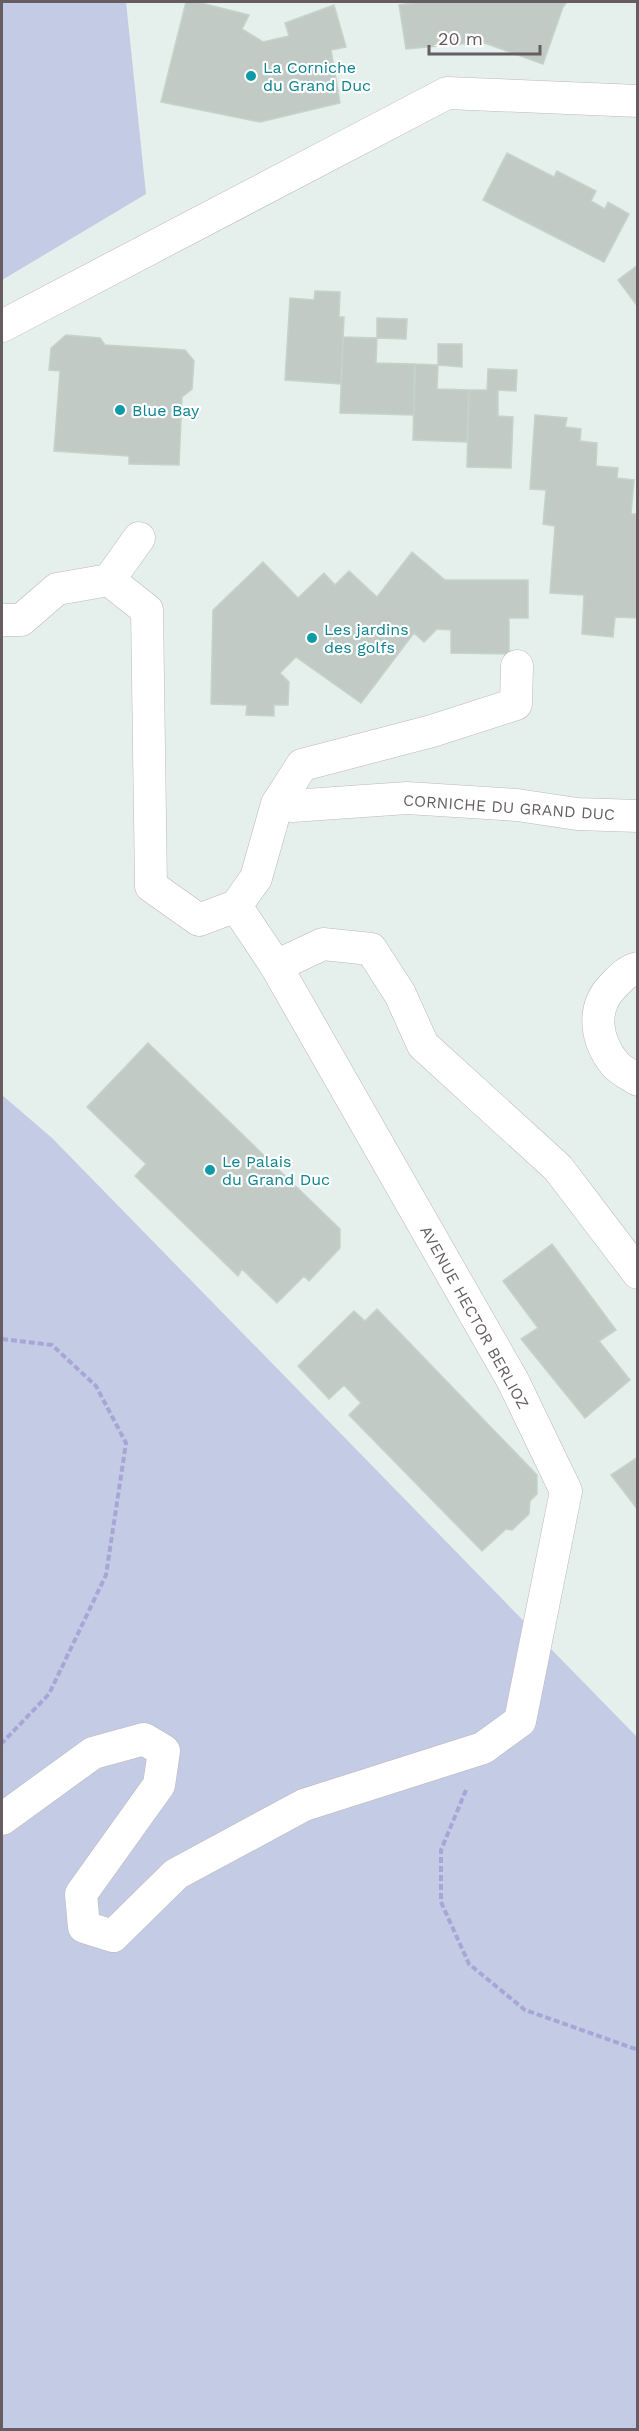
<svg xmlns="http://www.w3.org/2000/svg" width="639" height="2431" font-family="'Work Sans',sans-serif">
<rect width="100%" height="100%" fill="#e5efeb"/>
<!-- green -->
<path fill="#c3cbe5" d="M2 2H126L146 194 2 280Z
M2 1095 52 1138 637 1737V2429H2Z"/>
<!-- building -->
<path fill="#c2cac5" stroke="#c4d3cb" stroke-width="1.5" d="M186 2H197L249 15 242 29 263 42 289 36 285 23 334 5 346 47 331 50 340 103 260 122 161 102Z
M413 2H567L563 7 543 64 482 42 406 49 399 5 413 3Z
M507 153 554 177 557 171 596 191 591 201 605 209 608 202 629 214 604 262 483 200Z
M638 265V307L618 280Z
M315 291 340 292 339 317H344L341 384 285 380 290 298 314 300Z
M377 318 407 319 406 339 377 338Z
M66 335 100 338 105 345 185 350 194 361 192 389 182 397 179 465 129 464V456L54 451 60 371 49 370 51 348Z
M343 337 377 338 376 363 415 364 414 415 340 413Z
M438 344H462V367L438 365Z
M415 364 438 365 437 389 469 390 467 442 413 440Z
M488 369 517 370 516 391 498 390V416L513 417 511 468 467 467 469 390H487Z
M535 415 567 418 565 427 581 429 580 441 597 443 596 466 618 468 617 478 634 480 631 514H638V618L615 617 613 637 582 634 584 595 550 593 555 526 543 524 546 490 530 489Z
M412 552 445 580H528V618H509V654L451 653V630L437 629 424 642 414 633 361 703 296 657 280 673 289 682 288 705H274V716L246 715 247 705 211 704 213 610 263 562 298 598 324 573 335 585 349 571 377 597Z
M148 1043 340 1229V1248L309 1281 304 1276 277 1303 242 1269 238 1276 135 1176 146 1164 87 1107Z
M552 1244 616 1330 599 1341 630 1380 585 1418 521 1339 538 1328 503 1281Z
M377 1309 537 1475V1494L530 1501 529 1514 512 1530 506 1529 482 1551 349 1415 361 1403 344 1385 329 1399 298 1366 354 1311 365 1321Z
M638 1457V1510L611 1475Z"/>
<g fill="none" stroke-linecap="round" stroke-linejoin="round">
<defs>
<path id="minor" d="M2 326 447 93 638 101
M109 580 139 538
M2 620H21L57 589 109 580 147 610 151 886 199 920 236 906
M277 804 302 765 432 731 516 704 517 666
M236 906 256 878 277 804 292 806 407 798 517 805 577 814 638 816
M276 966 323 944 371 949 400 994 423 1045 558 1168 638 1273
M638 968C626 971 620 979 612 987 591 1009 596 1041 615 1064 620 1070 630 1075 638 1080
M2 1819 93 1753 144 1739 164 1751 159 1785 81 1894 84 1927 113 1936 176 1874 304 1805 483 1748 520 1721 566 1491 513 1381 276 966 236 906"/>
</defs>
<!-- minor casing -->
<use href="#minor" stroke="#bfb8bc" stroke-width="33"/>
<!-- path -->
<path stroke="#a8a6d7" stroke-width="4" stroke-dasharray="6 3" stroke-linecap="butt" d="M2 1339 52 1345 96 1386 126 1443 106 1575 49 1694 2 1743
M466 1790 441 1850V1902L469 1964 525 2010 638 2050"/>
<!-- minor -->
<use href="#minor" stroke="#fff" stroke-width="32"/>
</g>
<!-- markers -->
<g fill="#0f9aa8" stroke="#fff" stroke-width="2">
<circle cx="251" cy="76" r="6"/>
<circle cx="120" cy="410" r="6"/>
<circle cx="312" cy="638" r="6"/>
<circle cx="210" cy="1170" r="6"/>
</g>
<g text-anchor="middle" stroke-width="4.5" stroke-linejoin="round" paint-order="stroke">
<!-- culture labels -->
<g font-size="16" fill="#0d838f" stroke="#fff" text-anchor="start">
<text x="263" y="73">La Corniche<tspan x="263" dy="18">du Grand Duc</tspan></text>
<text x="132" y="416">Blue Bay</text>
<text x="324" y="635">Les jardins<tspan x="324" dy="18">des golfs</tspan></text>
<text x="222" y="1167">Le Palais<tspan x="222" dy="18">du Grand Duc</tspan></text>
</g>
<!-- street labels -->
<g font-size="16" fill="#655d62" stroke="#fff">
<text transform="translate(509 807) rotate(4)" y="6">CORNICHE DU GRAND DUC</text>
<text transform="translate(475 1317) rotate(61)" y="6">AVENUE HECTOR BERLIOZ</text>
</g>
</g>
<!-- border -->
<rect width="639" height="2431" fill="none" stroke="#655d62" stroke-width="6"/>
<!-- scale -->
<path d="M429 45v9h111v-9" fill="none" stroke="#655d62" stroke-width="3"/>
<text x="438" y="45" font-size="18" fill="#655d62" stroke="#ffffff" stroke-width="4.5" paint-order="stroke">20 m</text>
</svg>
